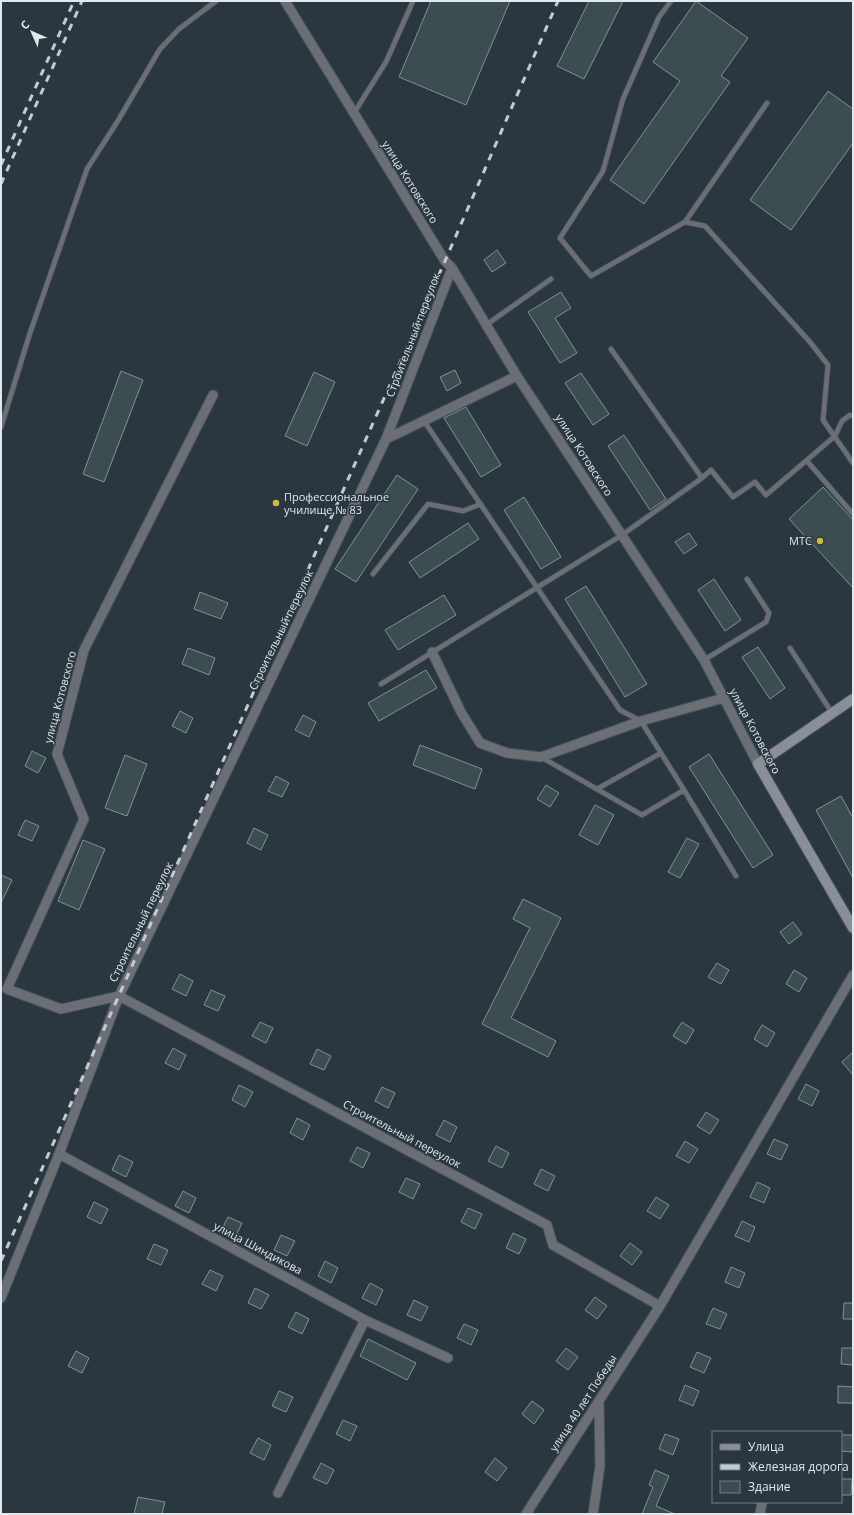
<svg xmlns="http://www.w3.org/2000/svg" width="854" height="1515" font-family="'Open Sans',sans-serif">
<rect width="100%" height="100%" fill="#2b3740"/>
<!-- building -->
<path fill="#3c4d51" stroke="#7f9296" d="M431 1H510L466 105 399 77Z
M589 1H623L584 79 557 66Z
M696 1 748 38 721 76 730 82 644 204 610 180 680 81 653 62Z
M828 91 853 109V143L791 230 750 200Z
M497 250 506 263 492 272 484 260Z
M561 292 571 308 555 318 577 353 560 363 528 312Z
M455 370 461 383 447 391 440 377Z
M121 371 143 380 104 482 83 474Z
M314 372 335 382 307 446 285 436Z
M581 373 609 414 593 425 565 383Z
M466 407 501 465 481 477 444 418Z
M624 435 666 499 650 510 608 446Z
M397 475 418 489 356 582 335 569Z
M823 487 853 520V588L789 519Z
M524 497 561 557 541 569 504 510Z
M468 523 479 539 420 578 409 562Z
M689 533 697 545 684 554 675 542Z
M714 579 741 620 725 631 698 590Z
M586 586 647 684 625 697 565 599Z
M200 592 228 603 221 619 194 609Z
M444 595 456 615 398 650 385 630Z
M758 647 785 688 770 699 742 657Z
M188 648 215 658 209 675 182 664Z
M426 670 437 688 379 721 368 703Z
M180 711 193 718 186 733 172 726Z
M303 715 316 722 309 737 295 730Z
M420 745 482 769 475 789 413 765Z
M32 751 46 758 38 773 25 766Z
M709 754 773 855 753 868 689 767Z
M125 755 147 764 127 816 105 808Z
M276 776 289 783 282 797 268 791Z
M546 785 559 793 550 807 537 799Z
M841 796 853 818V878L816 810Z
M595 805 614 815 598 845 579 835Z
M25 820 39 826 32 841 18 835Z
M254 828 268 835 261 850 247 843Z
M687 838 699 844 680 878 668 872Z
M83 840 105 849 79 910 58 901Z
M1 875 12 880 1 903Z
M523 899 561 918 511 1018 556 1041 548 1057 482 1024 530 928 513 919Z
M793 922 802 934 789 944 780 932Z
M717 963 729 970 721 984 708 977Z
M794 970 807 978 799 992 786 984Z
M180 974 193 981 186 996 172 989Z
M211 990 225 996 218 1011 204 1005Z
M260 1022 273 1028 266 1043 252 1036Z
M682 1022 694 1030 686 1044 673 1036Z
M762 1025 775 1033 767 1047 754 1039Z
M173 1048 186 1055 179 1070 165 1063Z
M317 1049 331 1056 324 1070 310 1064Z
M853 1052V1075L842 1062Z
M806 1084 819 1091 812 1106 798 1099Z
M239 1085 253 1092 245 1107 232 1100Z
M382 1087 395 1093 388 1108 375 1101Z
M706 1112 719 1120 710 1134 697 1126Z
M297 1118 310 1125 303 1140 290 1133Z
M444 1120 457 1127 450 1142 436 1135Z
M774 1139 788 1145 781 1160 767 1154Z
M685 1141 698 1149 689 1163 676 1156Z
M496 1146 509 1153 502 1168 488 1161Z
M357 1147 370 1153 363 1168 350 1161Z
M119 1155 133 1162 126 1177 112 1170Z
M541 1169 555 1176 548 1191 534 1184Z
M406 1178 420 1184 413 1199 399 1192Z
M757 1182 770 1188 764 1203 750 1197Z
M183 1191 196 1198 189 1213 175 1206Z
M656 1197 669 1205 660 1219 647 1211Z
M94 1202 108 1209 101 1224 87 1217Z
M468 1208 482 1214 475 1229 461 1222Z
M228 1217 242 1223 235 1238 221 1231Z
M742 1221 755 1227 749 1242 735 1236Z
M513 1233 526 1239 519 1254 506 1248Z
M281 1235 295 1241 287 1256 274 1250Z
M630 1243 642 1252 632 1265 620 1256Z
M154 1244 168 1250 161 1265 147 1259Z
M325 1261 338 1268 331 1283 318 1276Z
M731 1267 745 1273 739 1288 725 1282Z
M210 1270 223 1276 216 1291 202 1284Z
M370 1283 383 1290 376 1305 362 1298Z
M255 1288 269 1295 261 1309 248 1303Z
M595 1297 607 1306 597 1319 585 1310Z
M414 1300 428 1307 421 1321 407 1315Z
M844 1303H853V1319H843Z
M713 1308 727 1314 720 1329 706 1324Z
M296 1312 309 1319 302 1334 288 1327Z
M464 1324 478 1330 471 1345 457 1338Z
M368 1339 416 1363 407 1380 360 1356Z
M566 1348 578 1357 568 1370 556 1361Z
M842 1348H853V1365L841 1364Z
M76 1351 89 1358 82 1373 68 1366Z
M697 1352 711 1358 704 1373 690 1367Z
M685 1385 699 1391 693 1406 679 1400Z
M838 1386 853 1387V1403H838Z
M279 1391 293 1397 286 1412 272 1406Z
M532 1401 544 1410 534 1424 522 1414Z
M343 1420 357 1426 350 1441 336 1434Z
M665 1434 679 1439 673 1455 659 1449Z
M841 1435H853V1452L841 1451Z
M258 1438 271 1445 264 1460 250 1453Z
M495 1458 507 1468 497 1481 485 1472Z
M321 1463 334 1470 327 1484 313 1478Z
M655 1470 669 1476 656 1506 675 1514H642L653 1487 649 1485Z
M841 1479H852L851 1495H841Z
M138 1497 165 1502 162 1514H134Z"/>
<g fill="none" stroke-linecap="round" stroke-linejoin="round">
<defs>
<path id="lane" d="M671 1 659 17 623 99 603 171 560 238 591 276 685 222 705 226 810 342 828 365 823 420 853 463
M354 113 386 62 413 1
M685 222 767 103
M486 325 551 279
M424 421 620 710 641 721 684 790
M1 427 30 333 87 169 119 119 160 49 179 29 216 1
M807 461 853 514
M702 478 711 470 733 497 755 482 766 495 835 436 842 421 850 415 853 416
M373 574 428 504 463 511 481 504
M790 648 832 713
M704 660 766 622 769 613 747 579
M381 684 622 535 702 478 611 349
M541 757 642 815 684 790 736 876
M597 789 661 753"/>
<path id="street" d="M285 1 445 261 452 268 517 376 704 660 758 764
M213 395 84 650 57 754 84 819 7 989 61 1009 119 996 547 1225 553 1245 660 1306
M386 439 517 376
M432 652 461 712 480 743 507 753 541 757 641 721 724 698
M59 1154 365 1320 448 1358
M1 1298 59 1154 119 996 386 439 452 268
M278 1493 365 1320
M526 1514 660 1306 853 975
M593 1514 600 1466 599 1401
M760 1514 762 1503"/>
<path id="secondary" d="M853 699 758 764 853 928"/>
</defs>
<!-- lane casing -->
<use href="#lane" stroke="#48535c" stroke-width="6"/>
<!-- street casing -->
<use href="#street" stroke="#48535c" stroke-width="11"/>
<!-- secondary casing -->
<use href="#secondary" stroke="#48535c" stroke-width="12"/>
<!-- lane -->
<use href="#lane" stroke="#6c6e75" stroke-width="4.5"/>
<!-- street -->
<use href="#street" stroke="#6c6e75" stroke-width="9"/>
<!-- secondary -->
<use href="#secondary" stroke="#8a8e98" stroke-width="10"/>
<!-- rail -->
<path stroke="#c3cbd2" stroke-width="3" stroke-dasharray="7 7" stroke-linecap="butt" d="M1 165 74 1
M1 184 82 1
M1 1261 445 261 558 1"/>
</g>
<!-- markers -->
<g fill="#cdb938" stroke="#2b3740" stroke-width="1.5">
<circle cx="276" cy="503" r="4"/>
<circle cx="820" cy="541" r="4"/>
</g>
<g text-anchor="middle" stroke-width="3" stroke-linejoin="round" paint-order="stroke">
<!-- street labels -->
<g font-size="11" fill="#e0e7ed" stroke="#2b3740">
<text transform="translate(410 182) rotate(58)" y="4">улица Котовского</text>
<text transform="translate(413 335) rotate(-69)" y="4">Строительный переулок</text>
<text transform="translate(584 455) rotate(57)" y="4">улица Котовского</text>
<text transform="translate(281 630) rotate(-64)" y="4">Строительный переулок</text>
<text transform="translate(60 697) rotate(-75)" y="4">улица Котовского</text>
<text transform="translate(755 731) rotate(62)" y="4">улица Котовского</text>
<text transform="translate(141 922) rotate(-64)" y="4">Строительный переулок</text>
<text transform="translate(402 1134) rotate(28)" y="4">Строительный переулок</text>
<text transform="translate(258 1248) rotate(28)" y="4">улица Шиндикова</text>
<text transform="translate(583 1403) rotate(-57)" y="4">улица 40 лет Победы</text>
</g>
<!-- poi labels -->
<g font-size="11" fill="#e0e7ed" stroke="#2b3740" text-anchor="start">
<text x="284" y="501">Профессиональное<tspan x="284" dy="13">училище № 83</tspan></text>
<text x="812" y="545" text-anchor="end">МТС</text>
</g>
</g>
<!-- border -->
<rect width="854" height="1515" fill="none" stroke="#e0e7ed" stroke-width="4"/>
<!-- legend -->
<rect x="712" y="1431" width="130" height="72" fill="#2b3740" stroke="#737d85"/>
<rect x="720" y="1444" width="20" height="6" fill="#8a8e98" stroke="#737d85"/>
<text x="748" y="1451" font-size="12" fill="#e0e7ed">Улица</text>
<rect x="720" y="1464" width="20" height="6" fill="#c3cbd2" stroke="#737d85"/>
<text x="748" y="1471" font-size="12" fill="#e0e7ed">Железная дорога</text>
<rect x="720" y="1481" width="20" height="12" fill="#3c4d51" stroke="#737d85"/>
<text x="748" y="1491" font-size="12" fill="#e0e7ed">Здание</text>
<!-- north arrow -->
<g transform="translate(32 32) rotate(315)" stroke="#2b3740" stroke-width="3" paint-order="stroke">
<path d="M0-3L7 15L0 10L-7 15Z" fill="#e0e7ed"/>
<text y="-6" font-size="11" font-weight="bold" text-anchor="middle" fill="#e0e7ed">С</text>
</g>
</svg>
